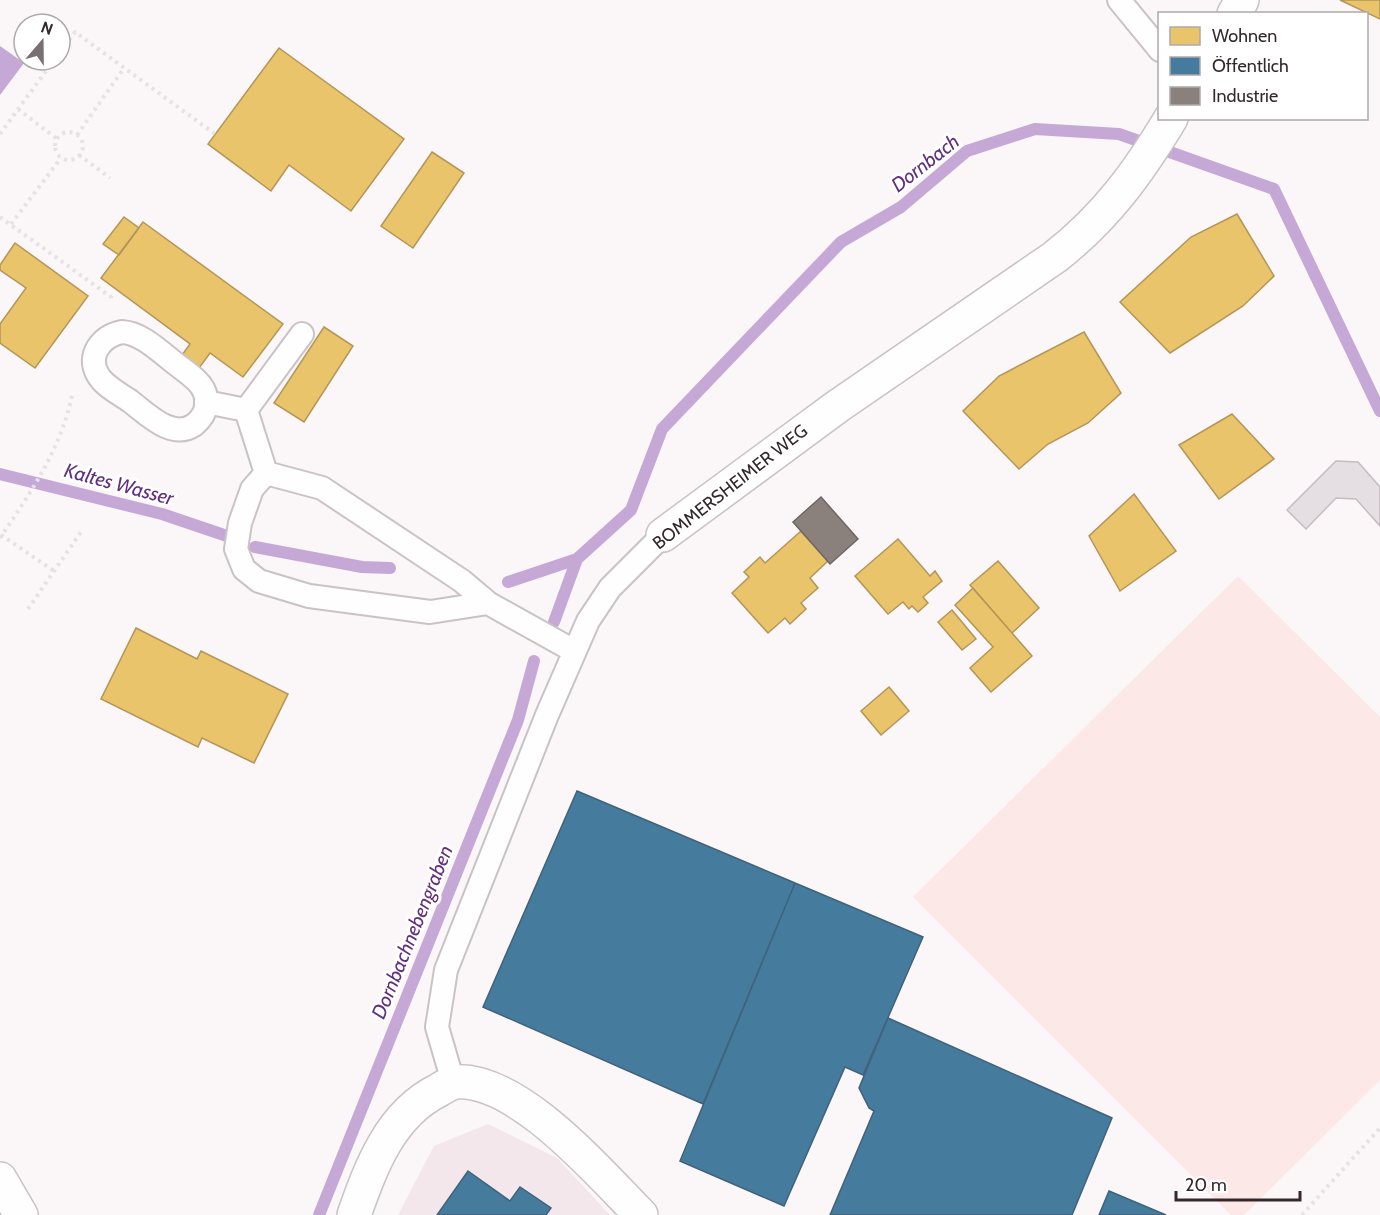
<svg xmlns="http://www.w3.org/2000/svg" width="1380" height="1215" font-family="Cabin,sans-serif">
<rect width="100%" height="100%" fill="#fbf6f8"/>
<!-- built -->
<path fill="#f3e7ec" d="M488 1124 557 1158 610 1215H398L434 1146Z"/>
<!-- green -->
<path fill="#fce8e6" d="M1238 576 1380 717V1080L1244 1215H1231L913 897Z"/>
<!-- water -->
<path fill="#c5a8d6" d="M0 46 24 63 0 95Z"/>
<!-- homes -->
<path fill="#e9c46a" stroke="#b39558" stroke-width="1.5" d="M1340 0H1380V19Z
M279 48 404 139 351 211 289 165 271 191 208 144Z
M432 152 464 173 413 248 381 226Z
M1237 214 1274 276 1243 306 1170 353 1120 302 1191 237Z
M124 217 139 228 119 255 103 244Z
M143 222 283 324 243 377 210 353 194 375 177 362 190 344 101 278Z
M15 243 88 296 35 368 0 343V324L26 288 0 270V265Z
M324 327 353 346 304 422 274 403Z
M1084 332 1121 393 1088 423 1048 444 1019 469 963 411 999 376Z
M1232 414 1274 459 1219 499 1179 445Z
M1134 494 1176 551 1120 591 1089 536Z
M801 531 828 561 810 578 818 588 801 603 806 609 790 624 785 618 768 633 732 593 749 577 744 572 760 557 765 563Z
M898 539 930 576 935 571 942 581 923 597 928 603 918 612 912 606 909 609 903 602 888 614 855 576Z
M998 561 1039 608 1012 633 970 585Z
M973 588 1032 656 991 692 970 668 993 647 955 605Z
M952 610 976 639 962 650 938 622Z
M136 628 197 659 201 651 288 694 254 763 202 738 198 747 101 699Z
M889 687 909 711 881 735 861 711Z"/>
<!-- public -->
<path fill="#457b9d" stroke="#40627b" stroke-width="1.5" d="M577 791 795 883 703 1104 483 1007Z
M795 883 923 937 863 1075 845 1067 784 1206 680 1161Z
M888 1018 1112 1118 1072 1215H830L874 1111 869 1108 859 1088Z
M468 1171 510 1201 520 1187 551 1208 546 1215H437Z
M1109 1191 1166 1215H1099Z"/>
<!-- industry -->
<path fill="#8a817c" stroke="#706664" stroke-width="1.5" d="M821 497 858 539 830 564 793 522Z"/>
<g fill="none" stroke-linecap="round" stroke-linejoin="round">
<!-- stream -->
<path stroke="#c5a8d6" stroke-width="12" d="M0 474 162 514 227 536
M255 547 362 567 390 568
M508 582 577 559 631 510 662 429 841 242 901 207 967 151 1035 129 1119 134 1274 189 1380 411
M554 622 577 559
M319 1215 518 720 534 661"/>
</g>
<!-- building -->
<path fill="#e5dee3" stroke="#c5bdc2" stroke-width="1.5" d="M1336 461 1358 462 1380 487V526L1356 499 1336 498 1306 529 1287 510Z"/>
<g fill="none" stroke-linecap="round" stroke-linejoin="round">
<defs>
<path id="lane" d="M1119 0 1160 50
M122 332C143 333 163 355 180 367 193 377 209 387 206 406 205 414 200 420 194 425 172 440 147 414 130 401 120 394 104 386 98 375 86 355 102 336 122 332Z
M302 334 246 410 266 473 322 488 462 581 488 603 574 651
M206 402 246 410
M266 473 252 489 240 523 236 549 244 569 259 581 309 596 430 612 488 603
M453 1082 437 1027 446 970 547 715 588 621 610 588 663 535"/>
<path id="street" d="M1234 14 1242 0
M663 535 838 406 1055 257C1106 217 1138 173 1171 118
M354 1215C371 1167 390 1114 439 1090 444 1087 450 1083 455 1082 518 1077 600 1174 641 1215"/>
<path id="secondary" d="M0 1179 21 1215"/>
</defs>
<!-- lane casing -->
<use href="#lane" stroke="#cac2c5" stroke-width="26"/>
<!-- street casing -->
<use href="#street" stroke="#cac2c5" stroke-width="36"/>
<!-- secondary casing -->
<use href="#secondary" stroke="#cac2c5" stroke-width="36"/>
<!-- path -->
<path stroke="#e4e2e3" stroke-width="4" stroke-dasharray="3 4.5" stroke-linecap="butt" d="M60 52 75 32 215 134
M18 109 57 139
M55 146a14 14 0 1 1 28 0a14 14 0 1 1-28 0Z
M0 134 54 60
M77 135 124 68
M79 155 110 178
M0 217 111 297 112 302
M11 224 61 158
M1 535 54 571
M0 538C30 494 62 447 72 395
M28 609 83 529
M1302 1215 1380 1128"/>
<!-- lane -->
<use href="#lane" stroke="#fefefe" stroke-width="22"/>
<!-- street -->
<use href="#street" stroke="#fefefe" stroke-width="33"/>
<!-- secondary -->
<use href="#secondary" stroke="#fefefe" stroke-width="33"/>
</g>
<g text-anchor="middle" stroke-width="6" stroke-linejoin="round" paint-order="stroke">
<!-- street labels -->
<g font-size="18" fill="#34282d" stroke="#fff">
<text transform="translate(730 487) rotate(-38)" y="6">BOMMERSHEIMER WEG</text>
</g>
<!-- water labels -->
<g font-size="20" font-style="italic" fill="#62307e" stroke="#fff">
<text transform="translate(925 163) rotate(-38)" y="7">Dornbach</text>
<text transform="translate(119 484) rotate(15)" y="7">Kaltes Wasser</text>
<text transform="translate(412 932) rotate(-68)" y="7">Dornbachnebengraben</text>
</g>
</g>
<!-- legend -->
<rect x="1158" y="12" width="210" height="108" fill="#ffffff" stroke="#aea9ab" stroke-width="1.5"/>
<rect x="1170" y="27" width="30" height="18" fill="#e9c46a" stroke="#aea9ab" stroke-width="1.5"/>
<text x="1212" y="42" font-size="18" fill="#34282d">Wohnen</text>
<rect x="1170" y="57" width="30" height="18" fill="#457b9d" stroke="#aea9ab" stroke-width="1.5"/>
<text x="1212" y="72" font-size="18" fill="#34282d">Öffentlich</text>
<rect x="1170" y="87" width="30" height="18" fill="#8a817c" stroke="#aea9ab" stroke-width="1.5"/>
<text x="1212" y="102" font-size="18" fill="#34282d">Industrie</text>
<!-- north arrow -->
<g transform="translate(42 42) rotate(20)"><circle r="28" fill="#ffffff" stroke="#aea9ab" stroke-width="1.5"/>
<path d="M0-4.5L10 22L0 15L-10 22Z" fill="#7a7074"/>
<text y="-9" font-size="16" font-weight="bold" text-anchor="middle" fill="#34282d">N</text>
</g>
<!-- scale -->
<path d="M1176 1191v9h124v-9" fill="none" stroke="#34282d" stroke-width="3"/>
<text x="1185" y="1191" font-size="18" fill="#34282d" stroke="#ffffff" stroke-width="4.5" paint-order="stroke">20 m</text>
</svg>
